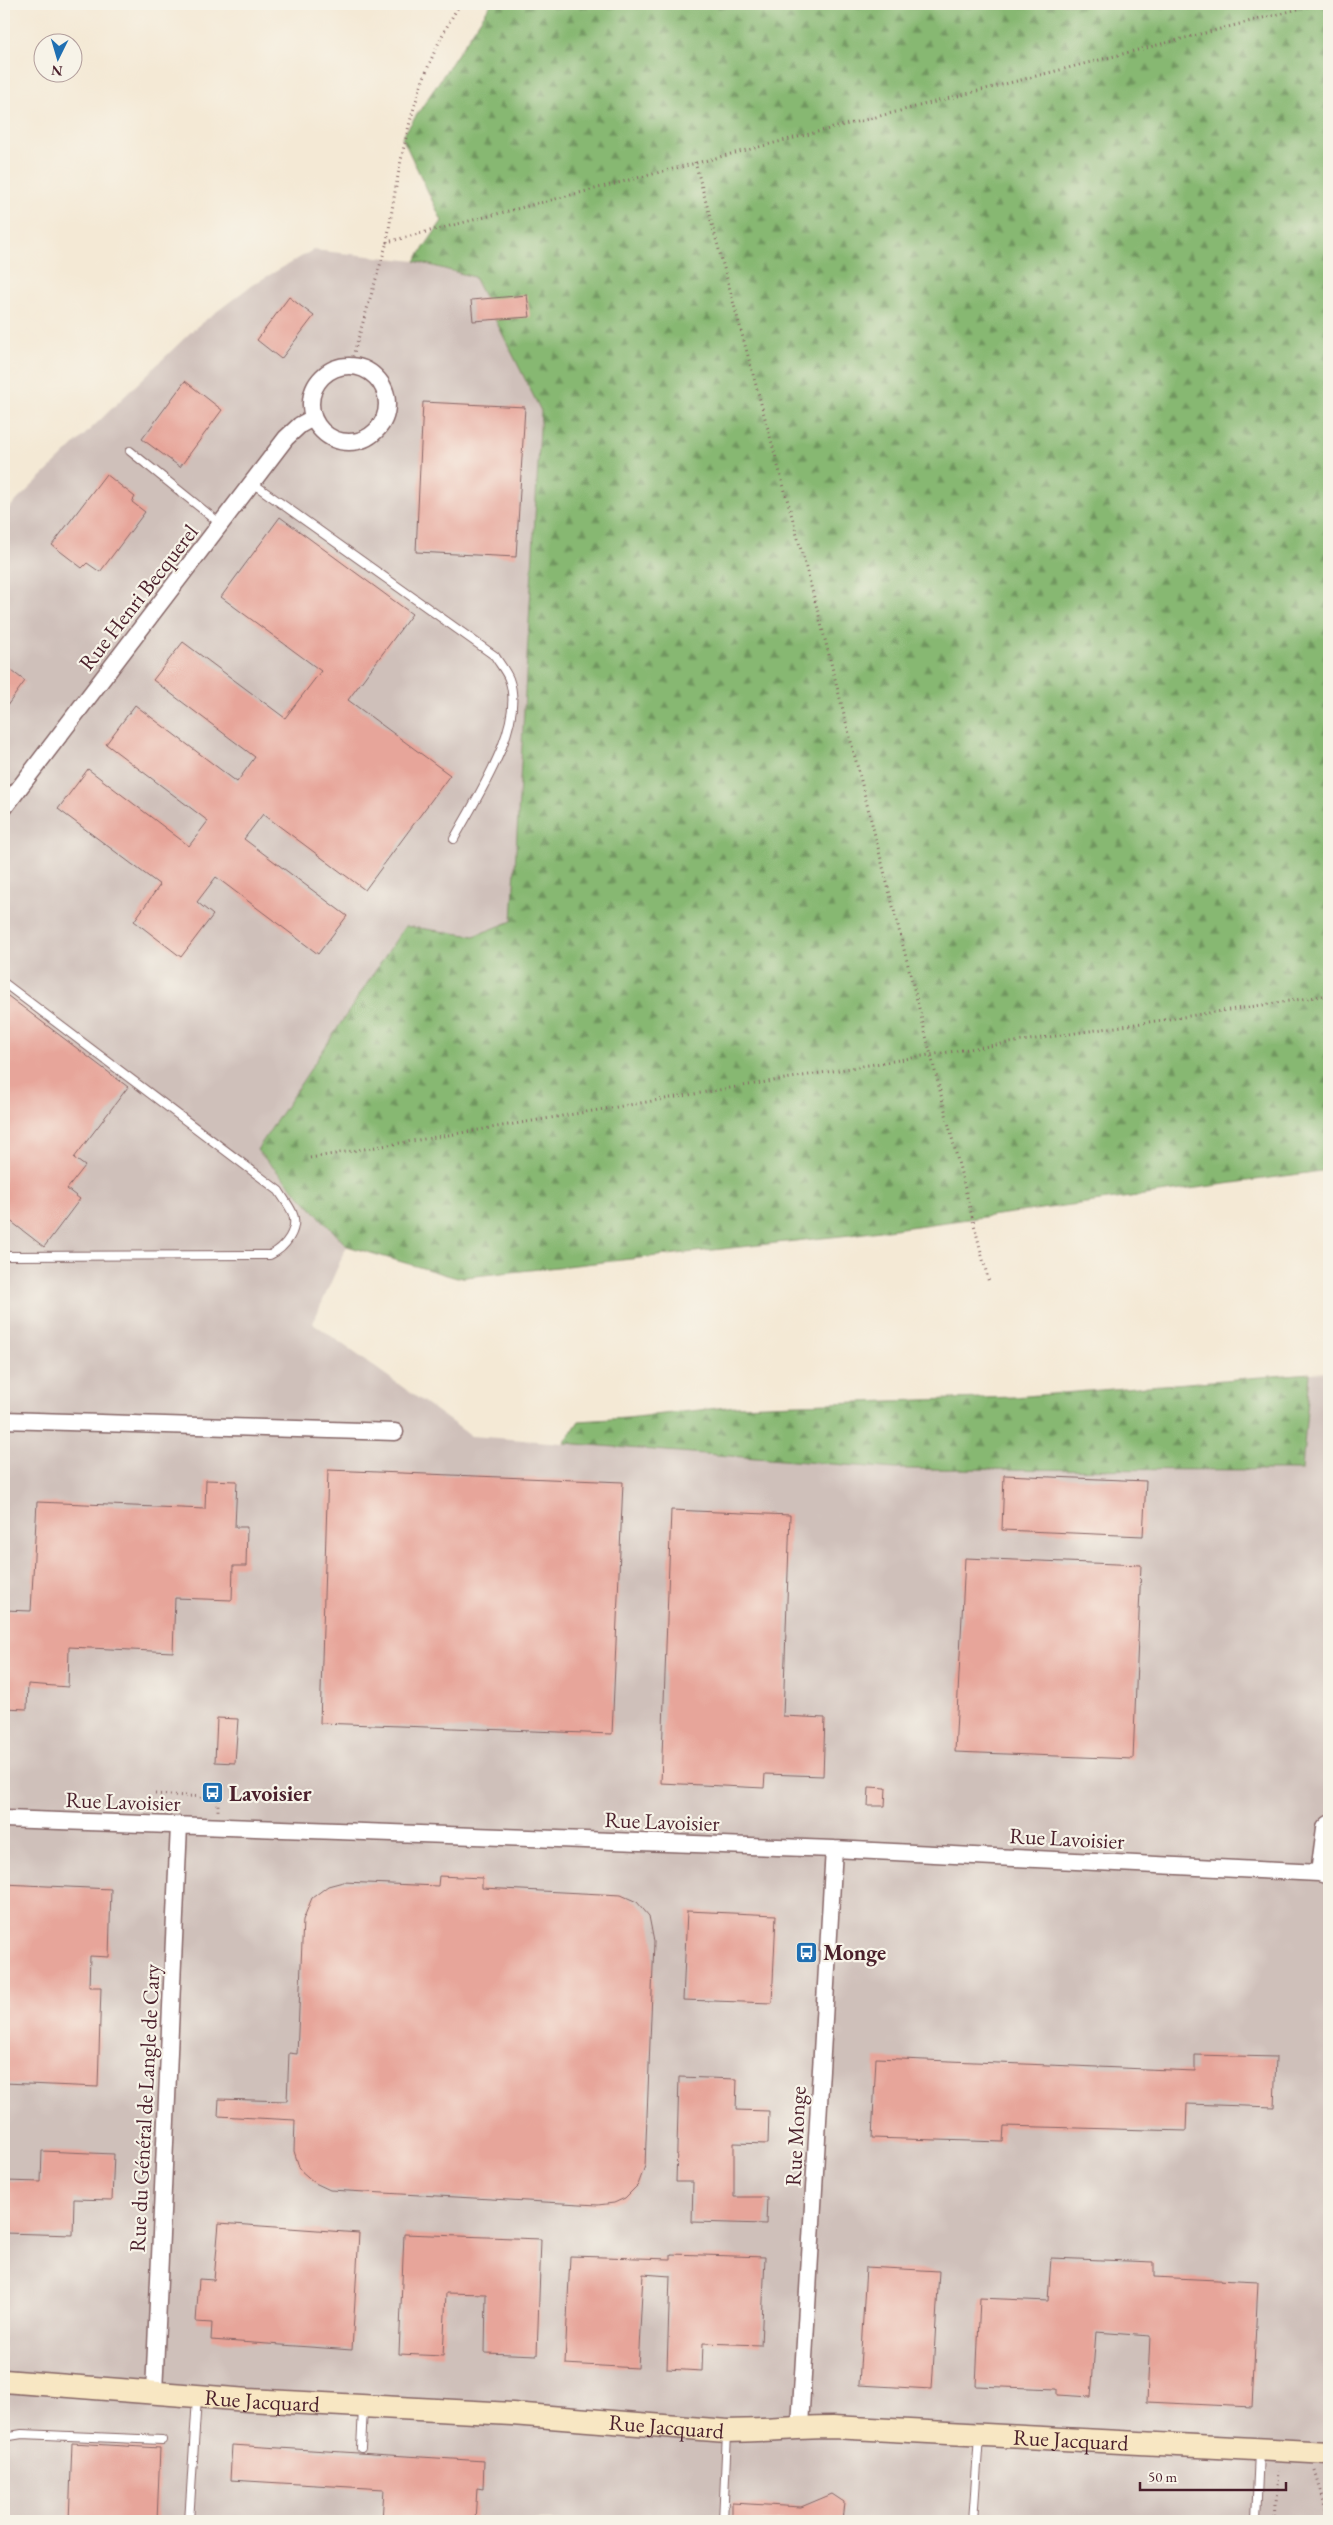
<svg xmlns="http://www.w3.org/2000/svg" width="1333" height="2525" font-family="'EB Garamond',serif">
<defs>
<pattern id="forest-firs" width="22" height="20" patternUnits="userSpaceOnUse" patternTransform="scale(1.25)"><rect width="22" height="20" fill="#87b872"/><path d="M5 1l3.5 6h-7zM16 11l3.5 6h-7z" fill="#70955e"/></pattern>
</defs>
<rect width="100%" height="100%" fill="#f7f3e8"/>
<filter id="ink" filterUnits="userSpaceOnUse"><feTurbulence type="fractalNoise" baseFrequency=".02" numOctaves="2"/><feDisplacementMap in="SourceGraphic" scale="10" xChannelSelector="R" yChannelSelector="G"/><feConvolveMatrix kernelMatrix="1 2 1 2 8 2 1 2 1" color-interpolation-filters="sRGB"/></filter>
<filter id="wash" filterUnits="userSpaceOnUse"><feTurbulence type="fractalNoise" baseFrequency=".0096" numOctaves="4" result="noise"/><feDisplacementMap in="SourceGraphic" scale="20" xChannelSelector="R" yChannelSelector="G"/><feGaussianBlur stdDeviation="1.12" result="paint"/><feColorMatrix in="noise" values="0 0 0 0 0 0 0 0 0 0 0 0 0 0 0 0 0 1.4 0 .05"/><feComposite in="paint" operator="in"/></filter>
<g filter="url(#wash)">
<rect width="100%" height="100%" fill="#f4e9d5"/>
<!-- industrial -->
<path fill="#cfc0ba" d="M313 250 415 261 474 277 541 411 512 921 474 936 405 927 257 1150 347 1246 313 1323 471 1436 896 1469 1302 1470 1310 1373 1329 1372V2521H4V513L195 328 252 285Z"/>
<!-- forest -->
<path fill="url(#forest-firs)" stroke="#686c4e" d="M491 4H1329V1170L850 1235 457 1278 347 1246 257 1150 405 926 474 936 512 921 541 411 474 277 415 261 442 221 402 137Z
M1310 1373 1302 1470 896 1469 564 1443 579 1421 627 1418 736 1406 1014 1397Z"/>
<g id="blocks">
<!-- building -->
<path fill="#e7a59a" d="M527 295 530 317 473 321 471 300Z
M289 297 314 316 281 359 257 340Z
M185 381 222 410 180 467 142 439Z
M423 402 525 407 516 557 416 552Z
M106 474 135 497 132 502 145 512 100 572 87 563 82 568 52 545Z
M280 517 412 614 348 700 450 775 365 890 263 814 244 839 347 916 318 954 216 877 197 902 213 915 181 957 134 921 160 885 58 809 88 769 189 846 208 821 106 744 135 705 237 782 255 757 153 680 183 642 285 718 321 671 221 597Z
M4 665 25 681 4 710Z
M4 993 128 1087 74 1158 85 1166 67 1189 80 1199 44 1247 4 1216Z
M328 1470 623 1482 612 1734 320 1723Z
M1004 1475 1146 1481 1143 1536 1002 1530Z
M206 1480 237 1481 235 1527H247L246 1566H233L232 1600 175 1598 173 1652 69 1647 68 1687 28 1684 27 1709 4 1708V1610L31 1611 37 1502 205 1509Z
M671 1510 790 1515 783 1716 825 1718 823 1776 765 1774 764 1788 661 1783Z
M965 1558 1141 1565 1133 1759 955 1752Z
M217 1718 238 1719 235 1763 215 1762Z
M869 1787 886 1788 885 1806H868Z
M439 1876 482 1878V1888L621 1895 637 1902 649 1916 654 1942 645 2166 638 2185 625 2198 614 2203 598 2205 330 2190 315 2183 300 2170 294 2151 295 2120 218 2116 219 2099 287 2101 289 2053 297 2054 303 1920 312 1898 328 1886 343 1882 438 1886Z
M4 1884 111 1889 109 1957 90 1956 89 1987H101L98 2087 4 2083Z
M687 1911 776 1915 772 2003 683 2000Z
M1195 2055 1276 2057 1274 2107 1187 2104 1186 2131 1004 2126 1003 2142 872 2138 876 2058 1195 2071Z
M679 2077 737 2079 736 2110 769 2111 768 2144 734 2143V2197H767L766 2224 692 2222 693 2182H676Z
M42 2151 114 2154 112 2200 74 2199 73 2235 4 2233 6 2181 41 2182Z
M219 2223 359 2233 352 2350 211 2340 212 2323 196 2322 199 2279 214 2280Z
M404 2234 541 2239 537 2355 485 2353 486 2294 446 2293 443 2356 399 2354Z
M671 2254 765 2257 761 2345 703 2343 702 2371 667 2369 670 2276 643 2274 638 2368 565 2364 570 2256 671 2259Z
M1051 2258 1154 2262V2277L1258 2282 1252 2407 1147 2402 1150 2336 1096 2332 1091 2397 1057 2395V2389L976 2386 980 2298 1048 2301Z
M866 2267 939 2271 932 2389 859 2385Z
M72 2443 160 2448 157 2521H69Z
M232 2445 484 2461 483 2489 477 2488 475 2521H382L384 2489 230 2480Z
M832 2494 844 2502 842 2521H732V2503L801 2507Z"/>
</g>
</g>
<g filter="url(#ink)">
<use href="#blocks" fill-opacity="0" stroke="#866666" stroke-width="1"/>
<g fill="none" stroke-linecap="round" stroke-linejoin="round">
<defs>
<path id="lane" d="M130 451 222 525
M251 482 495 656C499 663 506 671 509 679 526 725 476 798 454 839
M4 983 279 1191C283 1198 289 1205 292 1212 300 1229 285 1248 270 1255L4 1256
M4 2437 22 2434 162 2440
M361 2448 363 2409
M189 2521 197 2398
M723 2521 727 2433
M973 2521 979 2436
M1256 2521 1259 2451"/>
<path id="street" d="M311 404a38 38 0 1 1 76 0a38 38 0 1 1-76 0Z
M4 808 286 438 300 425 313 418
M4 1420 395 1432
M4 1819 834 1849 1319 1873 1329 1876
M1319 1873 1325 1828 1329 1824
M154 2393 179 1825
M800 2426 834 1849"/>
<g id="secondary">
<path id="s1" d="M4 2381 248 2400 512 2414 727 2431C763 2431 798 2427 833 2427L1329 2453"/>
</g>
</defs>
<!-- lane casing -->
<use href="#lane" stroke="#866666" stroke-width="10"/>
<!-- street casing -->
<use href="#street" stroke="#866666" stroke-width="19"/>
<!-- secondary casing -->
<use href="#secondary" stroke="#866666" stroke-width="25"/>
<!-- path -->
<path stroke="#866666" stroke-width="3" stroke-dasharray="1 4" stroke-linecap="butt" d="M460 4C413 79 400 157 387 242L1318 4
M695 162 818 612 989 1283
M350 366 387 242
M310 1158 929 1055 1329 995
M155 1794 218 1798V1811
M1315 2471 1329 2517
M1275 2521 1278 2471"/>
<!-- lane -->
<use href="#lane" stroke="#fff" stroke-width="8"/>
<!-- street -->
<use href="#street" stroke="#fff" stroke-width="16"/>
<!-- secondary -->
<use href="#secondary" stroke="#f8e7c3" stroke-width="22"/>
</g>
</g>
<!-- icons -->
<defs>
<symbol id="bus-square" viewBox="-11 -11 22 22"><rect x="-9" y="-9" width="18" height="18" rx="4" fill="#1f6fb2" stroke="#f7f3e8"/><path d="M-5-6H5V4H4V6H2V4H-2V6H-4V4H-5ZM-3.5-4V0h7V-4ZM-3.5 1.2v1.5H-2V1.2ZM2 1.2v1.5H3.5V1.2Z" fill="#fff"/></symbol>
</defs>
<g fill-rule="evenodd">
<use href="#bus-square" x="200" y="1780" width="25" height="25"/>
<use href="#bus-square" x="794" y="1940" width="25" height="25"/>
</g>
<g text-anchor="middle" stroke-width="4.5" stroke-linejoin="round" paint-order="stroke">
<!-- street labels -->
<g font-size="22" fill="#4a1f2b" stroke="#f7f3e8">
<text transform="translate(138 597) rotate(-52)" y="8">Rue Henri Becquerel</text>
<text transform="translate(123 1801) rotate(2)" y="8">Rue Lavoisier</text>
<text transform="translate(662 1821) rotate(2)" y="8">Rue Lavoisier</text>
<text transform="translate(1067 1838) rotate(3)" y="8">Rue Lavoisier</text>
<text transform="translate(144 2108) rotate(-87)" y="8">Rue du Général de Langle de Cary</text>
<text transform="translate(795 2136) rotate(-87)" y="8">Rue Monge</text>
<text dy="8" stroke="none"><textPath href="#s1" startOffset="259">Rue Jacquard</textPath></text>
<text dy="8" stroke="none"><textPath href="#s1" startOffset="664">Rue Jacquard</textPath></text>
<text dy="8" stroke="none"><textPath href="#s1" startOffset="1069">Rue Jacquard</textPath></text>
</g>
<!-- poi labels -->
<g font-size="22" font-weight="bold" fill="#4a1f2b" stroke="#f7f3e8" text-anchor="start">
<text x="229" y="1801">Lavoisier</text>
<text x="823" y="1960">Monge</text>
</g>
</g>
<!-- margin -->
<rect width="1333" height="2525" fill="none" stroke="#f7f3e8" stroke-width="20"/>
<!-- north arrow -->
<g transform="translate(58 58) rotate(185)"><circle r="24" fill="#f7f3e8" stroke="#b29e9c"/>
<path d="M0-4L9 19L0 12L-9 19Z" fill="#1f6fb2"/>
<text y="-8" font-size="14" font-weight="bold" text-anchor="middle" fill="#4a1f2b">N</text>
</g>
<!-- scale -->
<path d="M1140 2482v8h146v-8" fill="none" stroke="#4a1f2b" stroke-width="2.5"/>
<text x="1148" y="2482" font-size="15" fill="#4a1f2b" stroke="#f7f3e8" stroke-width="4" paint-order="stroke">50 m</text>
</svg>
